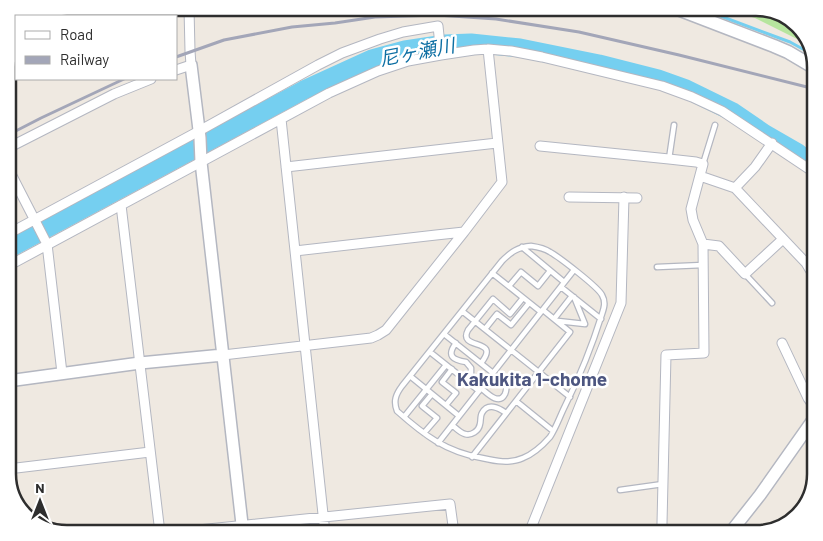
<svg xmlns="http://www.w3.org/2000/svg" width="823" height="541" font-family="Barlow,'Noto Sans JP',sans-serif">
<rect width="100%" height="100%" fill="#efe9e1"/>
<!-- green -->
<path fill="#b6e59e" d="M719 8H756L789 18 803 42 755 18Z"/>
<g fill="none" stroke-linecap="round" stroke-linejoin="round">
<!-- stream -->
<path stroke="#75cff0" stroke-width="3" d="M699 8 790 42 810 53"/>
<!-- river -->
<path stroke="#75cff0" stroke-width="19" d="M8 249 304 90 372 59 405 50 445 44 471 43 520 48 599 64 658 79 686 89 733 112 765 134 798 153 815 167"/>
<defs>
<path id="service" d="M669 159 674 125
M703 164 715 125
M531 246C538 247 544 248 550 252 559 257 598 287 602 295 606 302 604 308 602 314 592 346 580 376 565 406 560 416 556 428 550 437 543 445 533 454 523 458 510 464 495 461 482 458 446 452 424 435 397 411 393 401 396 394 402 386L502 261C511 252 518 247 531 246Z
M522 247 564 282
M657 267 703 265
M492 273 541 312
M745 274 772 303
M509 286 521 272 538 286 550 271
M561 287 601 319
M462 311 570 397
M554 319 572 296
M558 321 585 324 574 297
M485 329 497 314 511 325 529 303
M444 334 493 373
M456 343C446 356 453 360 466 362L471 368V373L465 380
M430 352 479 391
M481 363C502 337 457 351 468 330L493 299 510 314 523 298
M410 376 459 416
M481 388C487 393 499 406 505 394 508 387 504 384 512 379H518L528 386
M516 401 553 431
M446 405 456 393 442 382 452 369
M404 417 446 365
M452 425C456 428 460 433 465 434 471 436 479 431 480 424 481 421 480 416 482 413 488 402 499 408 506 413
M424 433 437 418 422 406 432 394
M438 443 574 270
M472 457 570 332 543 310
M620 490 663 484
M653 533 662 528"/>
<path id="minor" d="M441 55 474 50 488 49 511 51 542 57 662 86 692 97 722 111 815 173
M176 70 191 65 190 51 189 8
M281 119 325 533
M540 146 669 159 696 162 703 164 691 209 693 220 703 244 704 353 666 355 662 523V529L667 533
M8 148 114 94 151 79
M286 167 497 143
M8 168 47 244 62 373
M700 176 735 188 806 263 815 278
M735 188 755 167 772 143
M569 197 637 198
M121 205 160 533
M8 234 199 131 318 65 342 53 380 39 403 32 438 26 441 55 408 61 378 71 329 93 8 266
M703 244 719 246 745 274 783 239
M295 251 436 235 464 232
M782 343 808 398 815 408
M223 355 371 338 378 335 386 330 464 232 502 182 488 49
M8 469 150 452
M169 533 450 504 454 533
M523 533H529L621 303 624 197"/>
<path id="tertiary" d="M191 65 200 138 201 162 243 533
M8 381 140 363 223 355
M730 533 760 495 815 417"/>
<path id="secondary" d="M675 8 774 46 788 52 815 68"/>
</defs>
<!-- service casing -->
<use href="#service" stroke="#b4b7c1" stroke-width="7"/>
<!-- minor casing -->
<use href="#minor" stroke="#b4b7c1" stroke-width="11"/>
<!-- tertiary casing -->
<use href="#tertiary" stroke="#b4b7c1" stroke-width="14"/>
<!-- secondary casing -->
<use href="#secondary" stroke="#b4b7c1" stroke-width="15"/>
<!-- service -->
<use href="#service" stroke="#fff" stroke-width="4.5"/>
<!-- minor -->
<use href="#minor" stroke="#fff" stroke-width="9"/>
<!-- tertiary -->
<use href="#tertiary" stroke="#fff" stroke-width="11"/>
<!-- secondary -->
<use href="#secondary" stroke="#fff" stroke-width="12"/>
<!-- rail -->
<path stroke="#a3a6b8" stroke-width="3" d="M176 57 224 40 292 27 335 23 375 17 437 15 496 19 579 32 679 55 815 89
M8 135 41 118 124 79"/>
</g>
<g text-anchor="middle" stroke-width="5" stroke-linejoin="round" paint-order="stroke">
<!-- water labels -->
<g font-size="19" font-style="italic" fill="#0d6fa3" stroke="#fff">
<text transform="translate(417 52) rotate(-11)" y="7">尼ヶ瀬川</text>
</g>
<!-- neighbourhood labels -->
<g font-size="19" font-weight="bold" fill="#4d5680" stroke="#fff">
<text x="532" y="386">Kakukita 1-chome</text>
</g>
</g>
<!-- crop -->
<path d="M0 0H823V541H0ZM67 16H756A51 51 0 0 1 807 67V474A51 51 0 0 1 756 525H67A51 51 0 0 1 16 474V67A51 51 0 0 1 67 16Z" fill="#fff" fill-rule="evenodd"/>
<path fill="none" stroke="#2e2e2e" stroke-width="2.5" d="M67 16H756A51 51 0 0 1 807 67V474A51 51 0 0 1 756 525H67A51 51 0 0 1 16 474V67A51 51 0 0 1 67 16Z"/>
<!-- legend -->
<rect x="15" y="15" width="162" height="65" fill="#ffffff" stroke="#ababab"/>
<rect x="25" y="31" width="25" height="8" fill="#ffffff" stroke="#ababab"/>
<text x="60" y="40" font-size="15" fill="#2e2e2e">Road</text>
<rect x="25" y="56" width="25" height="8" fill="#a3a6b8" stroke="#ababab"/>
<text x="60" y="65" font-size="15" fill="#2e2e2e">Railway</text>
<!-- north arrow -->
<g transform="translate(40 501)" stroke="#ffffff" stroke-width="4" paint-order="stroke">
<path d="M0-4L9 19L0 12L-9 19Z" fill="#2e2e2e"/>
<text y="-8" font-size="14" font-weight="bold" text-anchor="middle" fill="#2e2e2e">N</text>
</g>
</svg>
